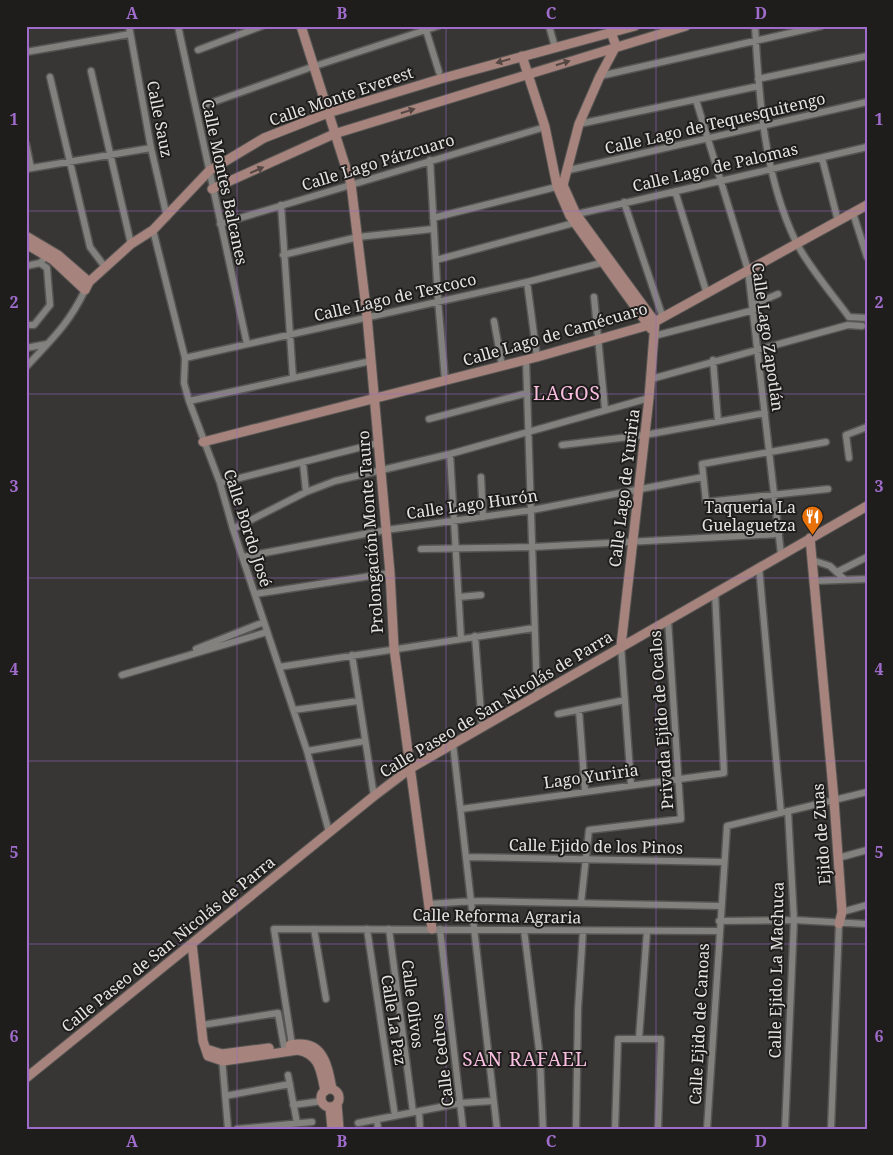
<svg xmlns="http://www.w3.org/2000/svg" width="893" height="1155" font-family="'Noto Serif',serif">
<rect width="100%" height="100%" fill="#373634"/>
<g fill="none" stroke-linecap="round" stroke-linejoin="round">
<defs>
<path id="street" d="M129 26 151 148 167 217
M178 26 247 344
M549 26 555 47
M755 26C759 99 764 176 796 242 808 266 833 295 849 317
M425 27 439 72
M198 50 262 26
M26 52 130 34
M91 71 131 244
M600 76 821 26
M50 77 90 247 105 267
M758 79 867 56
M696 100 748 270 781 554
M205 105 309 68 438 26
M579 124 759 86
M26 144 31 168
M822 158 838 221
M430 160 438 300 445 380
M26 169 151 148
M569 170 867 102
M675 191 707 294
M624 202 663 318
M281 205 293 378
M853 213 867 257
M573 215 867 147
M433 218 560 186
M220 224 545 127
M153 230 185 358 184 383 189 401 220 483 233 529 307 751 329 832
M283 255 358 237 433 229
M436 260 574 223
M26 266 40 263 49 254
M527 282 537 357
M594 297 605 409
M753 305 778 294
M849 317 867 318
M494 321 502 366
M26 325H34L50 305 47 268 40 263
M654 336 754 310
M26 348 47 344
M185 358 527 282 605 262
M526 360 537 694
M713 360 718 421
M26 367C51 340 69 324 85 290
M651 379 848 325 862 326
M189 401 371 361
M429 419 527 393
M826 442 702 464 706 502 828 489
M562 445 645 435 765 413
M450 454 461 638
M849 458 846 435 867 427
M303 463 306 492
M481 477 483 517
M220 483 378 443
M233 529 306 492 335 481 450 454 649 398
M421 549 533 547 779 534
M243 557 386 530 532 510 703 477
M812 560 830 566 844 579
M759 567 781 813
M837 572 867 557
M814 581 867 579
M255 594 390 573
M459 597 481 595
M475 636 482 726
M621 646 631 785
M196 649 264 622
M352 655 374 796
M279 667 534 628
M122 675 267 632
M294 710 358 701
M579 710 585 791
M558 714 625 700
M453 744 497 1129
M307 751 365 741
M461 809 724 773 715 593
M466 857 724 862
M838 858 867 850
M581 903 589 830 681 819 668 620
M429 904 473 901 720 906
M842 912 867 905
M719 921 794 920 867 924
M314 929 326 999
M367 929 395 1116
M389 929 413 1112
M440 929 463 1129
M524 930 540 1058 543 1129
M202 1025 278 1013 285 1052
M639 1038 647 931
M292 1045 274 929 719 931
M222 1058 228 1129
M288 1075 297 1123
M225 1096 290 1084
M293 1105 322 1101
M419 1111 420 1129
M377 1120 378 1129
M358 1123 461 1103 493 1101
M237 1129 312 1122
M576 1129 578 1009 583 931
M615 1129 618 1039H661L658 1129
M707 1129 727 826 867 792
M785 1129 794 920 788 811
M831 1129 839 924"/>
<path id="secondary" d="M301 26 351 184 367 316 390 573 394 648 432 929
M611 32 616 46 600 76 579 124 563 185 576 214 655 322 649 398 621 646
M522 56 545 127 557 186 570 216 651 329
M212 189 334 134 686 26
M26 236 58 255 89 282
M26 244 53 260 85 290 89 282 131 244 153 230 209 171 264 138 328 113 440 79 635 26
M203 442 537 357 649 325 867 205
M810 538 834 800 842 912 839 924
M192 944 203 1041 208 1056 223 1061 298 1050C320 1054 321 1072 325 1091
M290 1045C323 1039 327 1063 332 1089
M206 1049 222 1054 269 1048
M26 1078 374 796 411 768 867 506
M321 1098a9 9 0 1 1 18 0a9 9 0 1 1-18 0Z
M337 1104 339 1129
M330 1107 332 1129"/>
</defs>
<!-- street casing -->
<use href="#street" stroke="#565553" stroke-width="9"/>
<!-- secondary casing -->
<use href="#secondary" stroke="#565553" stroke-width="11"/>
<!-- street -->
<use href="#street" stroke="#82817e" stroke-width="6"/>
<!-- secondary -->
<use href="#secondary" stroke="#a6837c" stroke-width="9"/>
</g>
<!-- one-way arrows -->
<defs><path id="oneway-solid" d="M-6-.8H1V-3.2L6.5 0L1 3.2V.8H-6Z" transform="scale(1.25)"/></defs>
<g fill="#544642">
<use href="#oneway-solid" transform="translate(503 61) rotate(164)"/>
<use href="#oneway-solid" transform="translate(563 63) rotate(-17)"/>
<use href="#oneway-solid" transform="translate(408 111) rotate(-17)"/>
<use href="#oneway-solid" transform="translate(257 170) rotate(-24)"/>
</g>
<!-- grid -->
<path fill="none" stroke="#a06ccc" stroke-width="1" stroke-opacity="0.55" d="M237 26V1129M446 26V1129M656 26V1129M26 211H867M26 394H867M26 578H867M26 761H867M26 944H867"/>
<!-- icons -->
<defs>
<symbol id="restaurant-pin" viewBox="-11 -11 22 30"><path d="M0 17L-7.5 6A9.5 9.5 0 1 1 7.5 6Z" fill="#e8710a" stroke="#1e1d1c"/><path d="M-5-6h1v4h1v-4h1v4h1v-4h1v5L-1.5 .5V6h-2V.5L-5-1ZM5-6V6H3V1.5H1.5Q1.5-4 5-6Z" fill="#fff"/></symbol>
</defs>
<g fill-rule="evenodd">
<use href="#restaurant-pin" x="800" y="504" width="25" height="34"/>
</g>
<g text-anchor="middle" stroke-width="4" stroke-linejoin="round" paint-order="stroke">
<!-- street labels -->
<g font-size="16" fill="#e5e4e3" stroke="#1e1d1c">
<text transform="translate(341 96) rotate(-19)" y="6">Calle Monte Everest</text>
<text transform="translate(160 119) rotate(79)" y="6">Calle Sauz</text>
<text transform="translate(715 123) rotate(-13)" y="6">Calle Lago de Tequesquitengo</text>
<text transform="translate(378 162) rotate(-17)" y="6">Calle Lago Pátzcuaro</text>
<text transform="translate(715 167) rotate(-13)" y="6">Calle Lago de Palomas</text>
<text transform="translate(225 182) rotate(78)" y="6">Calle Montes Balcanes</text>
<text transform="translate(395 297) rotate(-13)" y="6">Calle Lago de Texcoco</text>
<text transform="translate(555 334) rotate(-16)" y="6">Calle Lago de Camécuaro</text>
<text transform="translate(768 337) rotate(82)" y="6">Calle Lago Zapotlán</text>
<text transform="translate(624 488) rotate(-83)" y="6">Calle Lago de Yuriria</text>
<text transform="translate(472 504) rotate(-8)" y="6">Calle Lago Hurón</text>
<text transform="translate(248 528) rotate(72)" y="6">Calle Bordo José</text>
<text transform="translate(370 532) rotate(-94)" y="6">Prolongación Monte Tauro</text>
<text transform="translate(496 704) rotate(-31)" y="6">Calle Paseo de San Nicolás de Parra</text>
<text transform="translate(661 720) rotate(-94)" y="6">Privada Ejido de Ocalos</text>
<text transform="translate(591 776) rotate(-8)" y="6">Lago Yuriria</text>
<text transform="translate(821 834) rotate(-94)" y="6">Ejido de Zuas</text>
<text transform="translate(596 846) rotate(1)" y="6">Calle Ejido de los Pinos</text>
<text transform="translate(497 916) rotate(1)" y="6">Calle Reforma Agraria</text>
<text transform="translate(168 944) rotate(-39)" y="6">Calle Paseo de San Nicolás de Parra</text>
<text transform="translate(776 970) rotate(-89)" y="6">Calle Ejido La Machuca</text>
<text transform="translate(413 1004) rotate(83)" y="6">Calle Olivos</text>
<text transform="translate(394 1020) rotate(81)" y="6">Calle La Paz</text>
<text transform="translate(699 1024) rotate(-87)" y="6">Calle Ejido de Canoas</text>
<text transform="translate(442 1060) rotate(-97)" y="6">Calle Cedros</text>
</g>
<!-- poi labels -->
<g font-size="16" fill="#e5e4e3" stroke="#1e1d1c" text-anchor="end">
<text x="796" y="513">Taqueria La<tspan x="796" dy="18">Guelaguetza</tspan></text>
</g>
<!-- quarter labels -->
<g font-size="19" letter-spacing="1" fill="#f9bee0" stroke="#1e1d1c">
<text x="567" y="400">LAGOS</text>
<text x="525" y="1066">SAN RAFAEL</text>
</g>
</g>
<!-- border -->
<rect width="893" height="1155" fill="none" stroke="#1e1d1c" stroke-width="55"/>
<rect x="28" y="28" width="838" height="1100" fill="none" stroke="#a06ccc" stroke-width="2"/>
<g font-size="16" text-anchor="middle" font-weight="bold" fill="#a06ccc">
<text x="132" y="19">A</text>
<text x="342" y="19">B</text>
<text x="551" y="19">C</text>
<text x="761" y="19">D</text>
<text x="14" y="125">1</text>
<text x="879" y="125">1</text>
<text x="14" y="308">2</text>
<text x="879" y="308">2</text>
<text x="14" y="492">3</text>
<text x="879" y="492">3</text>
<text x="14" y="675">4</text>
<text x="879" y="675">4</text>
<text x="14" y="858">5</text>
<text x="879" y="858">5</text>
<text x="14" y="1042">6</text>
<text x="879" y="1042">6</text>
<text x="132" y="1147">A</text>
<text x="342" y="1147">B</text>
<text x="551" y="1147">C</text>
<text x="761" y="1147">D</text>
</g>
</svg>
